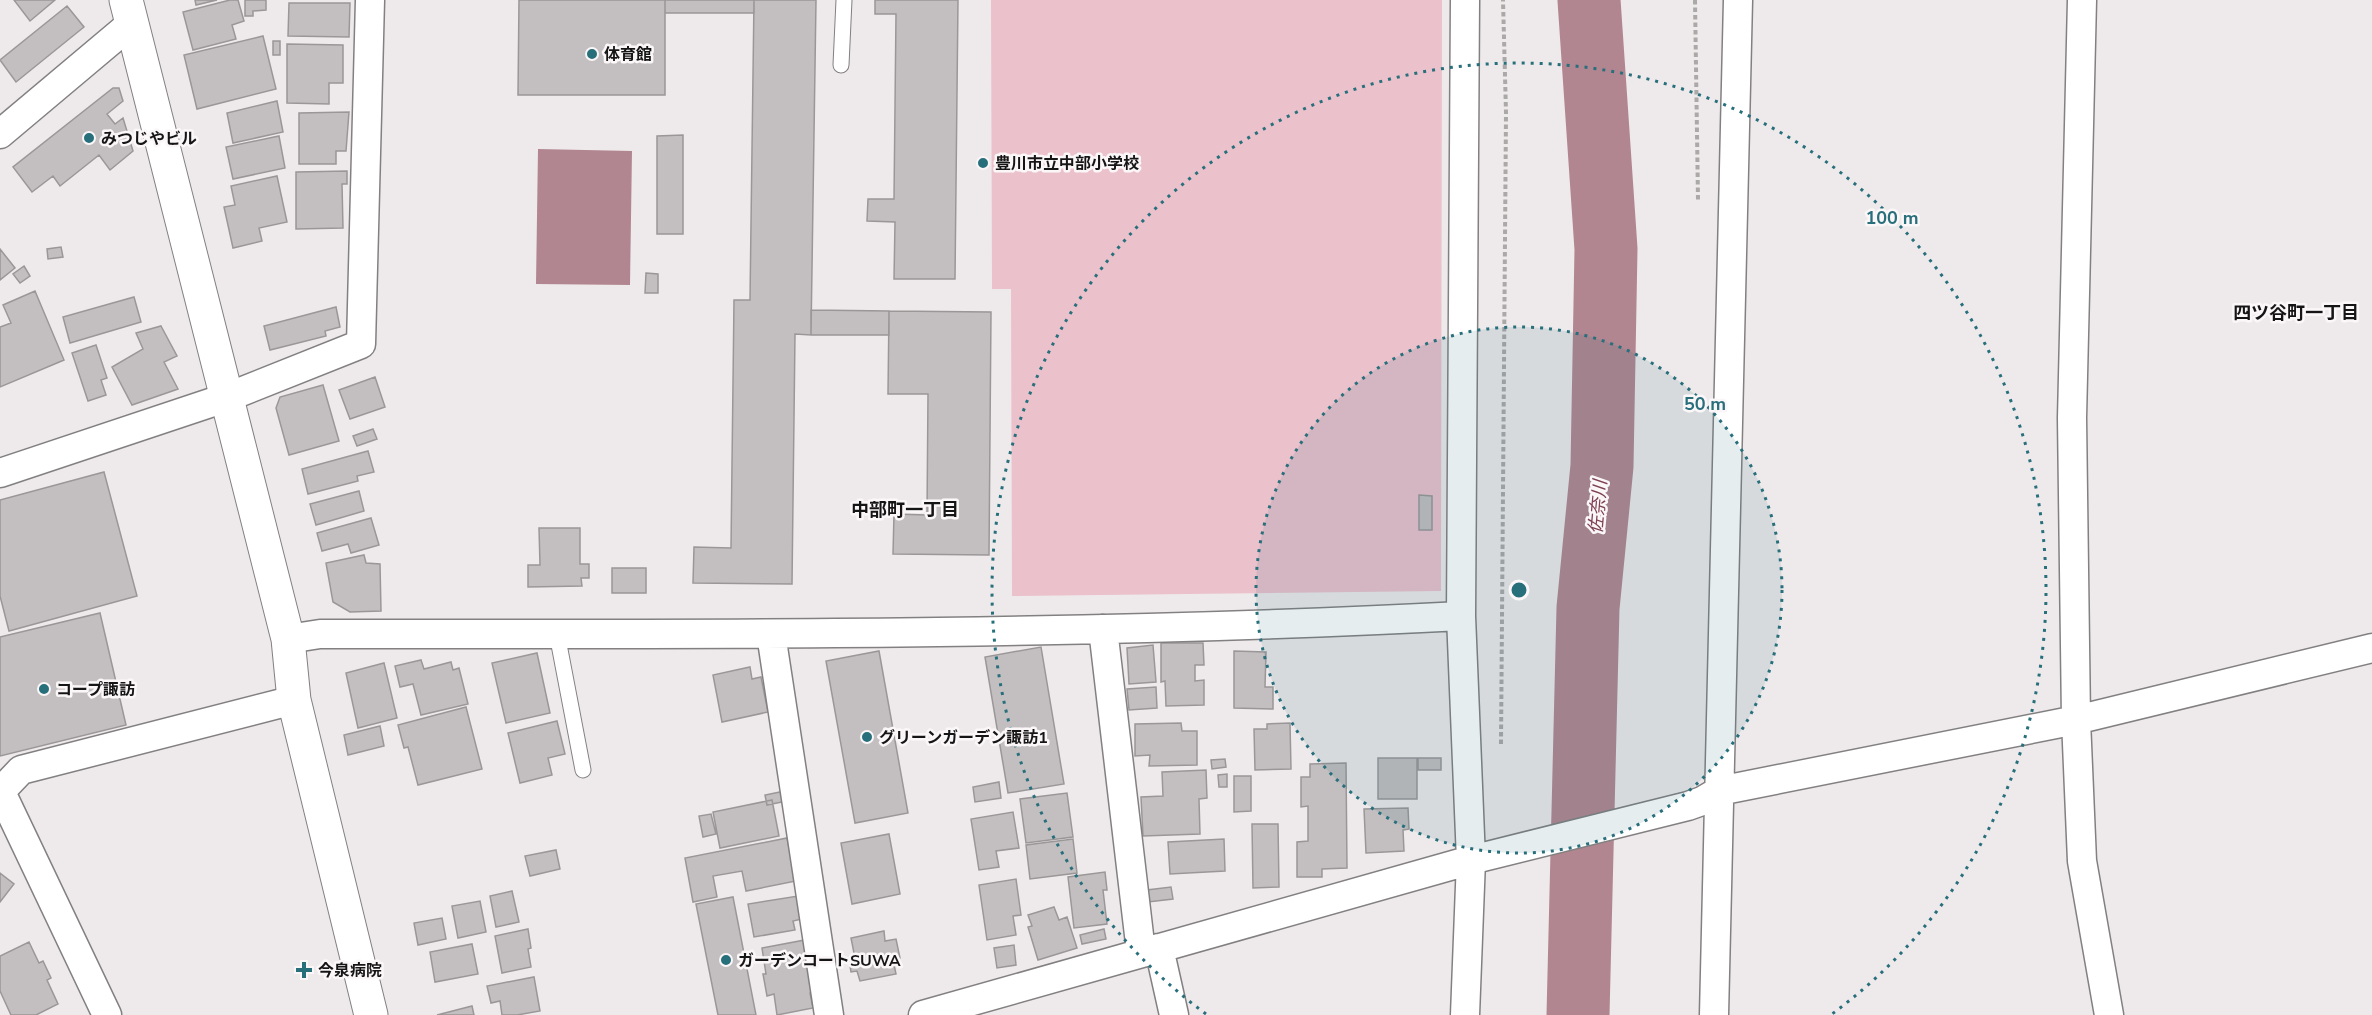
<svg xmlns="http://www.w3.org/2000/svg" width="2372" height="1015" font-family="'Nunito Sans','Noto Sans JP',sans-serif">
<rect width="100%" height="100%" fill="#eeeaeb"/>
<!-- green -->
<path fill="#ebc1cb" d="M991 0H1442L1441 591 1012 596 1011 289H992Z"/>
<!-- water -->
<path fill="#b28690" d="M538 149 632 151 630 285 536 284Z"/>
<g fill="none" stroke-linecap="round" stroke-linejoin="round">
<!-- river -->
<path stroke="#b28690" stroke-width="63" d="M1578 1015 1588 608 1602 466 1606 249 1589 0"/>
</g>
<!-- building -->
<path fill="#c3bfc0" stroke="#9b9798" stroke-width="1.5" d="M14 0H55L30 21Z
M195 0H217L196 5Z
M230 0H238L244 21 232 25 236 39 193 50 183 12Z
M245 0H266V10L253 11V16H245Z
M519 0H665V95H518Z
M665 0H754V13H665Z
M754 0H816L811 335 795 334 792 584 693 583 694 547 731 548 734 300H750Z
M875 0H958L955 279H894L895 222 867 221 868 199H894L896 14H875Z
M289 3H350L349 37 288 36Z
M67 6 84 27 16 82 0 60Z
M263 36 276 89 197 109 184 55Z
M273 41H280V55H273Z
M287 44 343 45V83H329V104L287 103Z
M113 88H119L123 101 107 114 115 124 123 118 133 151 110 170 99 155 60 186 53 176 32 192 13 167Z
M277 101 283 132 233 143 227 113Z
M349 112 346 151H336V164H299V113Z
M683 135V234H657V136Z
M279 136 285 168 233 179 226 147Z
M347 171V184H342L343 228 296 229V172Z
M277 176 287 222 259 228 262 241 233 248 224 207 235 205 231 186Z
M61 247 63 257 48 259 47 249Z
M0 249 15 268 0 280Z
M24 266 30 276 20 283 13 274Z
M646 273 658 274V293H645Z
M35 291 64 360 0 387V327L11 323 3 305Z
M134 297 141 322 70 343 63 317Z
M336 307 340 327 325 331 326 336 270 350 264 326Z
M811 310 889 311V335H811Z
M889 311 991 312 989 555 893 554 894 514 927 515 928 394H888Z
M161 326 177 356 164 362 178 389 132 405 112 367 143 349 136 333Z
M96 345 107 378 101 380 106 395 88 401 72 353Z
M375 377 385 407 350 419 339 390Z
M323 385 339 441 289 455 276 408 280 397Z
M373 429 377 439 357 446 353 436Z
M368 451 374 472 357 476 358 481 308 494 302 469Z
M104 472 137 596 9 631 0 596V500Z
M359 491 364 511 316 525 310 504Z
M1419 495 1432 496V530H1419Z
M371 518 379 545 351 553 348 544 322 551 317 533Z
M539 528H580V564H589V578H581L582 586 528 587V565H540Z
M364 555 366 563 380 564 381 611 350 612 333 602 326 563Z
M612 568H646V593H612Z
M100 613 126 725 0 756V637Z
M1161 643H1203L1204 665H1195V681L1204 680V705L1166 706 1165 681 1161 682Z
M1153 645 1156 682 1129 684 1127 648Z
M1041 647 1064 784 1008 793 985 657Z
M879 651 908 813 855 823 826 661Z
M1234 651 1266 652 1265 687H1273V709L1234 708Z
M537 653 550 713 506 723 492 663Z
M421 660 424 669 451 662 453 670 459 668 468 704 421 715 413 684 400 687 395 666Z
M384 663 397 718 358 728 346 673Z
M750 667 752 679 761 677 768 712 722 722 713 675Z
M1156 687 1157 708 1129 710 1127 689Z
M466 707 482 769 418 785 408 747 404 748 398 725Z
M557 721 565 754 548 758 552 775 520 783 508 733Z
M1181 723 1182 731H1197V765L1149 766 1150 755 1135 756V724Z
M1290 723 1291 769 1255 770 1254 729H1267V724Z
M380 726 384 746 348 755 344 735Z
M1378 758H1417V799H1378Z
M1418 758H1441V770H1418Z
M1225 759 1226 767 1212 769 1211 760Z
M1346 763 1347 868 1322 869V877H1297V842L1308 841V806L1301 807V777H1310V764Z
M1206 770 1207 798 1199 799 1200 834 1143 836 1141 797 1163 796 1162 772Z
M1227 774V787H1219L1218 775Z
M1234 776H1251V811L1234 812Z
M999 782 1001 798 975 802 973 787Z
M785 791 787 801 767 805 765 795Z
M1067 793 1073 837 1026 843 1020 799Z
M772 800 779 836 720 848 713 812Z
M1408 808 1409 829 1403 830 1404 851 1366 853 1364 809Z
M1013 812 1019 848 996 851 999 867 979 870 971 819Z
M711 814 716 834 703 837 699 816Z
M1252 824H1278L1279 887 1253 888Z
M889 834 900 894 852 904 841 843Z
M787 838 796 881 746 891 742 871 713 876 717 897 693 902 685 858Z
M1073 839 1077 873 1030 879 1026 845Z
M1224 839 1225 871 1170 874 1168 842Z
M556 850 560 869 530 876 525 856Z
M1105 872 1107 890H1103L1107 924 1074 928 1068 877Z
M0 873 14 884 0 902Z
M1016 879 1021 915 1013 916 1016 935 987 940 979 885Z
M1171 887 1173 899 1148 902 1147 890Z
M512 891 519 922 496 927 490 896Z
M798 896 802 919 793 921 795 930 754 937 748 904Z
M733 897 756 1015H718L696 904Z
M480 901 486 932 458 938 452 906Z
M1054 907 1059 920 1067 917 1077 948 1038 960 1028 927 1032 926 1028 915Z
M442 918 446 939 418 945 414 923Z
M528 929 531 948 528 949 531 967 502 973 495 936Z
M1104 929 1106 939 1082 944 1080 935Z
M884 931 885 941 896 939 900 958 893 960 896 974 860 981 857 971 851 972 849 960 855 958 851 938Z
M805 940 814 992 810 993 813 1008 777 1015 774 994 767 996 763 974H766L762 948Z
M29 942 39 963 43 961 51 978 47 980 58 1004 36 1015H11L0 991V956Z
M472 944 478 974 435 982 430 952Z
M1014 945 1016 965 997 968 994 948Z
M534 977 540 1011 517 1015H502L500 1001 491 1003 487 986Z
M472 1006 474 1015H437Z"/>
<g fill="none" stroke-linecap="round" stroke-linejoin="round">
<defs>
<path id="lane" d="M841 65 844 0
M557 634 583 770"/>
<path id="street" d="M2082 0 2072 418 2076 720 2082 861 2109 1015
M0 134 132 23
M0 473 228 397 361 344 370 0
M1103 629 1141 952
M771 634 829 1015
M288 639 320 634C700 634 1081 636 1461 616
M0 790 107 1015
M0 792 21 770 294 700
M1159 948 1174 1015
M923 1015 1471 860 1688 806 1702 801 1719 791 2076 720 2372 648
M1465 1015 1471 860 1461 616 1465 0
M1714 1015 1738 0"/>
<path id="secondary" d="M126 0 288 639 294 700 371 1015"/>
</defs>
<!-- lane casing -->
<use href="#lane" stroke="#838081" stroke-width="17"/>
<!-- street casing -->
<use href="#street" stroke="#838081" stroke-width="31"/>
<!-- secondary casing -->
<use href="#secondary" stroke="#838081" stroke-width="35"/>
<!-- path -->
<path stroke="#aba8a8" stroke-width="4" stroke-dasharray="4.5 3" stroke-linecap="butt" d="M1695 0 1698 200
M1501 744 1506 113 1503 0"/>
<!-- lane -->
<use href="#lane" stroke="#fff" stroke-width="15"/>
<!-- street -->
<use href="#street" stroke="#fff" stroke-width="28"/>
<!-- secondary -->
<use href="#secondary" stroke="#fff" stroke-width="33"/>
</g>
<!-- distance rings -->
<circle cx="1519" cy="590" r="263" fill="#286f7c" fill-opacity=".12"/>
<g fill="none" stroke="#286f7c" stroke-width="3" stroke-dasharray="3 6">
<circle cx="1519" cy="590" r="263"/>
<path d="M1206 1014A527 527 0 1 1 1832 1014"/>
</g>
<!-- markers -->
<g fill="#286f7c" stroke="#fbf7f8" stroke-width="2">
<circle cx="592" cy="54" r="6"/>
<circle cx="89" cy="138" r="6"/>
<circle cx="983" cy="163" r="6"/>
<circle cx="44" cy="689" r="6"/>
<circle cx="867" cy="737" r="6"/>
<circle cx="726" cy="960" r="6"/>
<path d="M301 961h6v6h6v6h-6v6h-6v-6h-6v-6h6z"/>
</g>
<g text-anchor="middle" stroke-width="5" stroke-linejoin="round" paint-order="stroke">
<!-- poi labels -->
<g font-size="16" font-weight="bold" fill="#161515" stroke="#fbf7f8" text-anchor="start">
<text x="604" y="60">体育館</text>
<text x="101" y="144">みつじやビル</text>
<text x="995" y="169">豊川市立中部小学校</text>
<text x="56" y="695">コープ諏訪</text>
<text x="879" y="743">グリーンガーデン諏訪1</text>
<text x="738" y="966">ガーデンコートSUWA</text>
<text x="318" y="976">今泉病院</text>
</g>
<!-- neighbourhood labels -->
<g font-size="18" font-weight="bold" fill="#161515" stroke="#fbf7f8">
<text x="2296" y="319">四ツ谷町一丁目</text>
<text x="905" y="516">中部町一丁目</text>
</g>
<!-- water labels -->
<g font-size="18" font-style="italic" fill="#7e4052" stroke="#fbf7f8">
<text transform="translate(1598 507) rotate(-85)" y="6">佐奈川</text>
</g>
</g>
<circle cx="1519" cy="590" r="9" fill="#286f7c" stroke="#fbf7f8" stroke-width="3"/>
<g font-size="18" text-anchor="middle" font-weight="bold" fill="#286f7c" stroke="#fbf7f8" stroke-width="5" stroke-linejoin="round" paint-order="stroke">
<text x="1892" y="224">100 m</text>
<text x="1705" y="410">50 m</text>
</g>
</svg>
